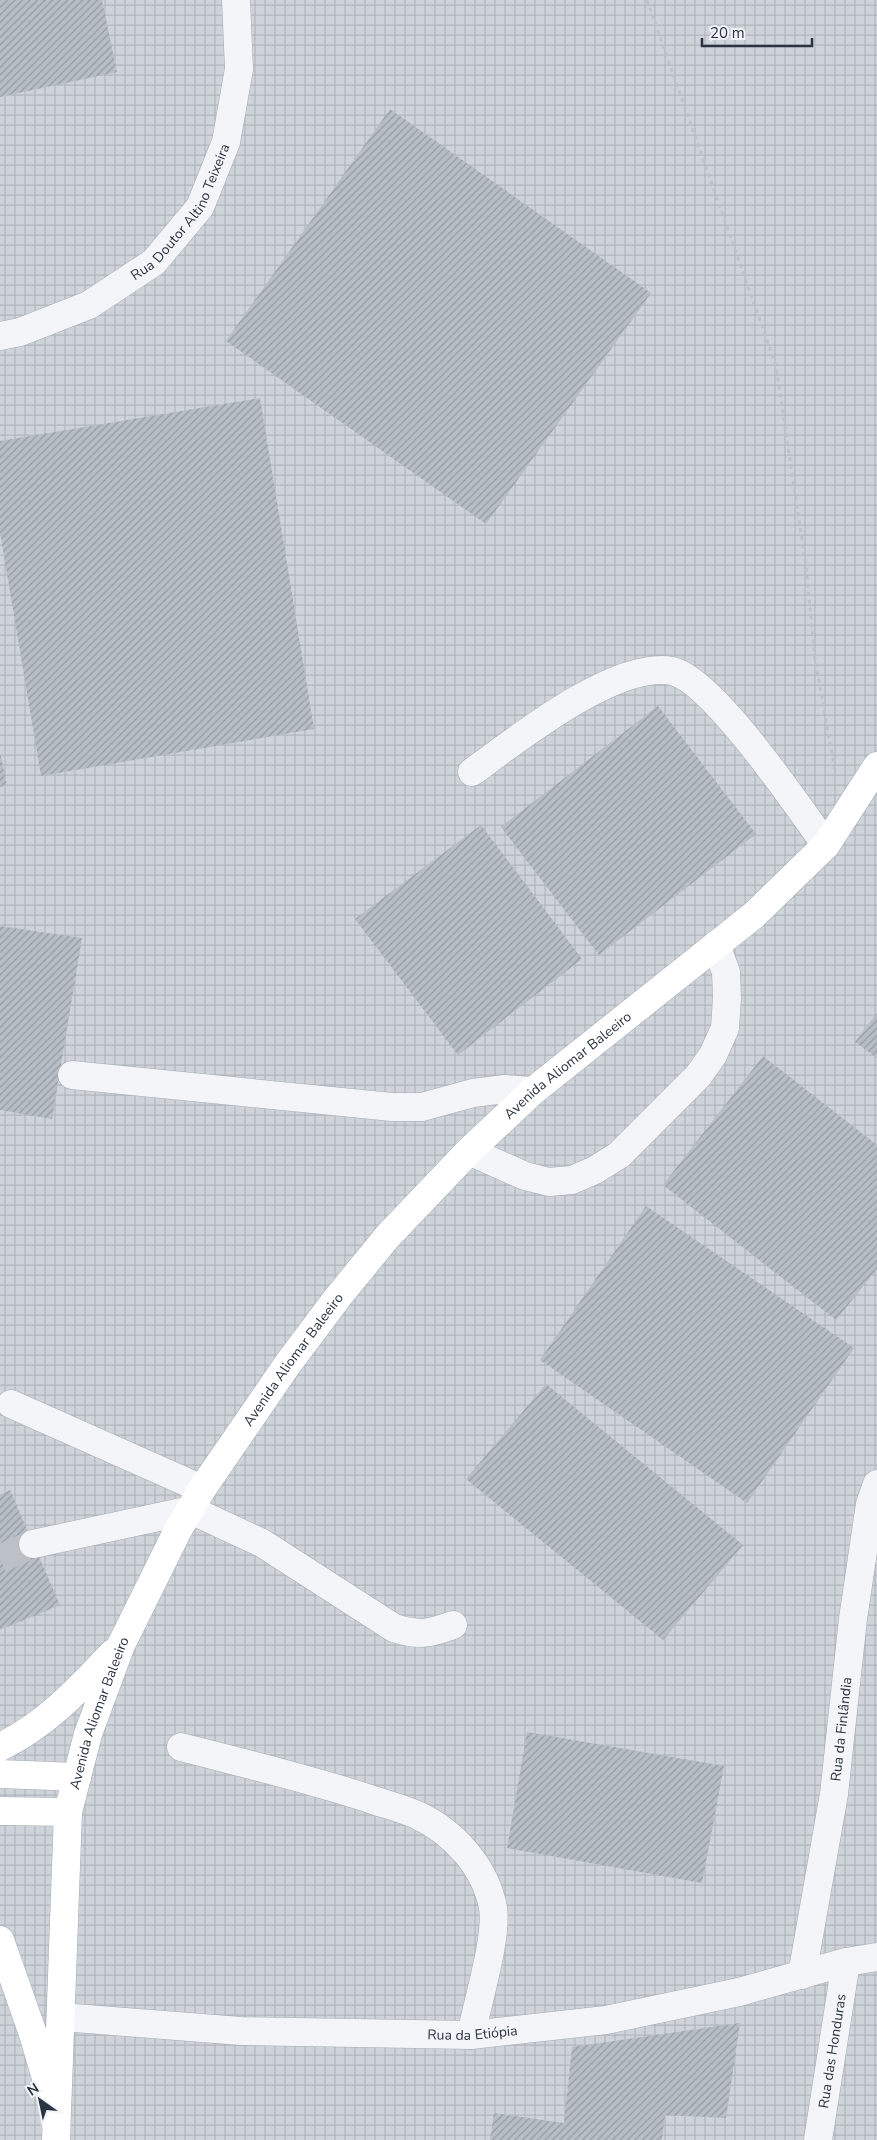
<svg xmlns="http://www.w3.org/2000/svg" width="877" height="2140" font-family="'Nunito Sans',sans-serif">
<defs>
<pattern id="industrial-grid" width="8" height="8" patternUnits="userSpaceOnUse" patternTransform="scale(1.25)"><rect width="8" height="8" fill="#cfd4db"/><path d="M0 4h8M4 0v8" fill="none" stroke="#b2b6bd"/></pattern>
<pattern id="building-hatch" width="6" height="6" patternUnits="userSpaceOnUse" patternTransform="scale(1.25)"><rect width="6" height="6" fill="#b8bec6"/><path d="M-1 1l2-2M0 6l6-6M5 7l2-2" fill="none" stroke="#969ba2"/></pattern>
</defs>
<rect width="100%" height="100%" fill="#e1e5e9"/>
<!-- industrial -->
<path fill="url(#industrial-grid)" d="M0 0H877V2140H0Z"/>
<!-- building -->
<path fill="url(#building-hatch)" d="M0 0H102L117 72 0 97Z
M390 109 651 293 486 524 226 341Z
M260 398 314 729 41 776 0 532V441Z
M658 706 756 834 599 955 501 827Z
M0 752 7 785 0 787Z
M481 825 582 959 458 1055 355 919Z
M0 926 82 938 52 1119 0 1110Z
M877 1013V1058L855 1042Z
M763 1056 877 1145V1269L836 1320 663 1185Z
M646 1206 854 1348 747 1503 540 1360Z
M546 1384 743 1545 663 1640 466 1479Z
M10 1490 60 1605 0 1630V1495Z
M527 1732 724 1766 702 1883 507 1848Z
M740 2023 726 2118 665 2115 662 2140H490L494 2113 564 2123 572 2047Z"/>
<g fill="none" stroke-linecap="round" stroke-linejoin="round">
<!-- minor-tunnel -->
<path stroke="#bcc1c7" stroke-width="28" stroke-dasharray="28 14" stroke-linecap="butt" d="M0 1559 33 1544"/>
<defs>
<g id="minor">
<path id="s1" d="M0 336 20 332 89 305 154 262 200 207 226 142 239 69 236 0"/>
<path d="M472 772C516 740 616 660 672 671 713 680 799 808 826 845"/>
<path d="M72 1075 392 1107H422L473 1093 505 1089 533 1091"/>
<path d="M469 1151 525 1176 549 1182 572 1180 595 1170 619 1155 698 1076 713 1055 725 1028 727 998 726 972 716 945"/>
<path d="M11 1404 202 1489"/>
<path d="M33 1544 191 1510 262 1543 394 1628C420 1636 428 1634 453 1625"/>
<path d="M181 1747C243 1763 306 1778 367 1798 384 1804 402 1808 417 1815 454 1832 486 1868 493 1908 498 1936 477 2004 471 2035"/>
<path id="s2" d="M802 1975 834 1794 853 1619 870 1504 877 1484"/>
<path id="s3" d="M61 2017 241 2031 471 2035 606 2020 739 1992 846 1962 877 1957"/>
<path id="s4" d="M818 2140 846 1962"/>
</g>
<g id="major">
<path d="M0 1747C46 1725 79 1689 113 1653"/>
<path d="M0 1774 77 1777"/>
<path d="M0 1811 68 1812"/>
<path d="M0 1940 33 2034 51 2095"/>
<path id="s5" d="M56 2140 68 1812 88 1734 121 1645 178 1530 202 1489 287 1365 338 1297 387 1237 469 1151 533 1091 754 915 826 845 877 766"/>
</g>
</defs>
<!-- minor casing -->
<use href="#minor" stroke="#a6acb3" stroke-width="29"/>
<!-- major casing -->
<use href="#major" stroke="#a1aab5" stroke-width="29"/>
<!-- path -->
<path stroke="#bfc3c8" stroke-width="3" stroke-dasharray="4 4" stroke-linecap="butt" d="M647 0 776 366 806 567 815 659 835 770"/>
<!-- minor -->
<use href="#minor" stroke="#f4f5f8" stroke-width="28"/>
<!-- major -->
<use href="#major" stroke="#fff" stroke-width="28"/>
</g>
<g text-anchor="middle" stroke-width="5" stroke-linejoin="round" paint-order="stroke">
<!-- street labels -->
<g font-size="14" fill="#2a3341" stroke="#f1f3f7">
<text dy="5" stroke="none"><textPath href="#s1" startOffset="229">Rua Doutor Altino Teixeira</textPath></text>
<text dy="5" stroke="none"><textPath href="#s5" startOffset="1242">Avenida Aliomar Baleeiro</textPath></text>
<text dy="5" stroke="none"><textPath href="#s5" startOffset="838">Avenida Aliomar Baleeiro</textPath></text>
<text dy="5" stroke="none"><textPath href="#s5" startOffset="432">Avenida Aliomar Baleeiro</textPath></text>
<text dy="5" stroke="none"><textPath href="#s2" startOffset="249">Rua da Finlândia</textPath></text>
<text dy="5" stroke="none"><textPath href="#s3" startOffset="412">Rua da Etiópia</textPath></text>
<text dy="5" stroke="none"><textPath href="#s4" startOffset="90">Rua das Honduras</textPath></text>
</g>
</g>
<!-- north arrow -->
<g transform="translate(40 2100) rotate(327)" stroke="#f1f3f7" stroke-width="4" paint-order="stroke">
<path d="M0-4L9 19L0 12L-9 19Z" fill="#2a3341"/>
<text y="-8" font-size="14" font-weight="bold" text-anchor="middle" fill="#2a3341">N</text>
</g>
<!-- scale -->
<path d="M702 38v8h110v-8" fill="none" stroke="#2a3341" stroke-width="2.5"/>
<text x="710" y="38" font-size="15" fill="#2a3341" stroke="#f1f3f7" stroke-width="4" paint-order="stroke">20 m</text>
</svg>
